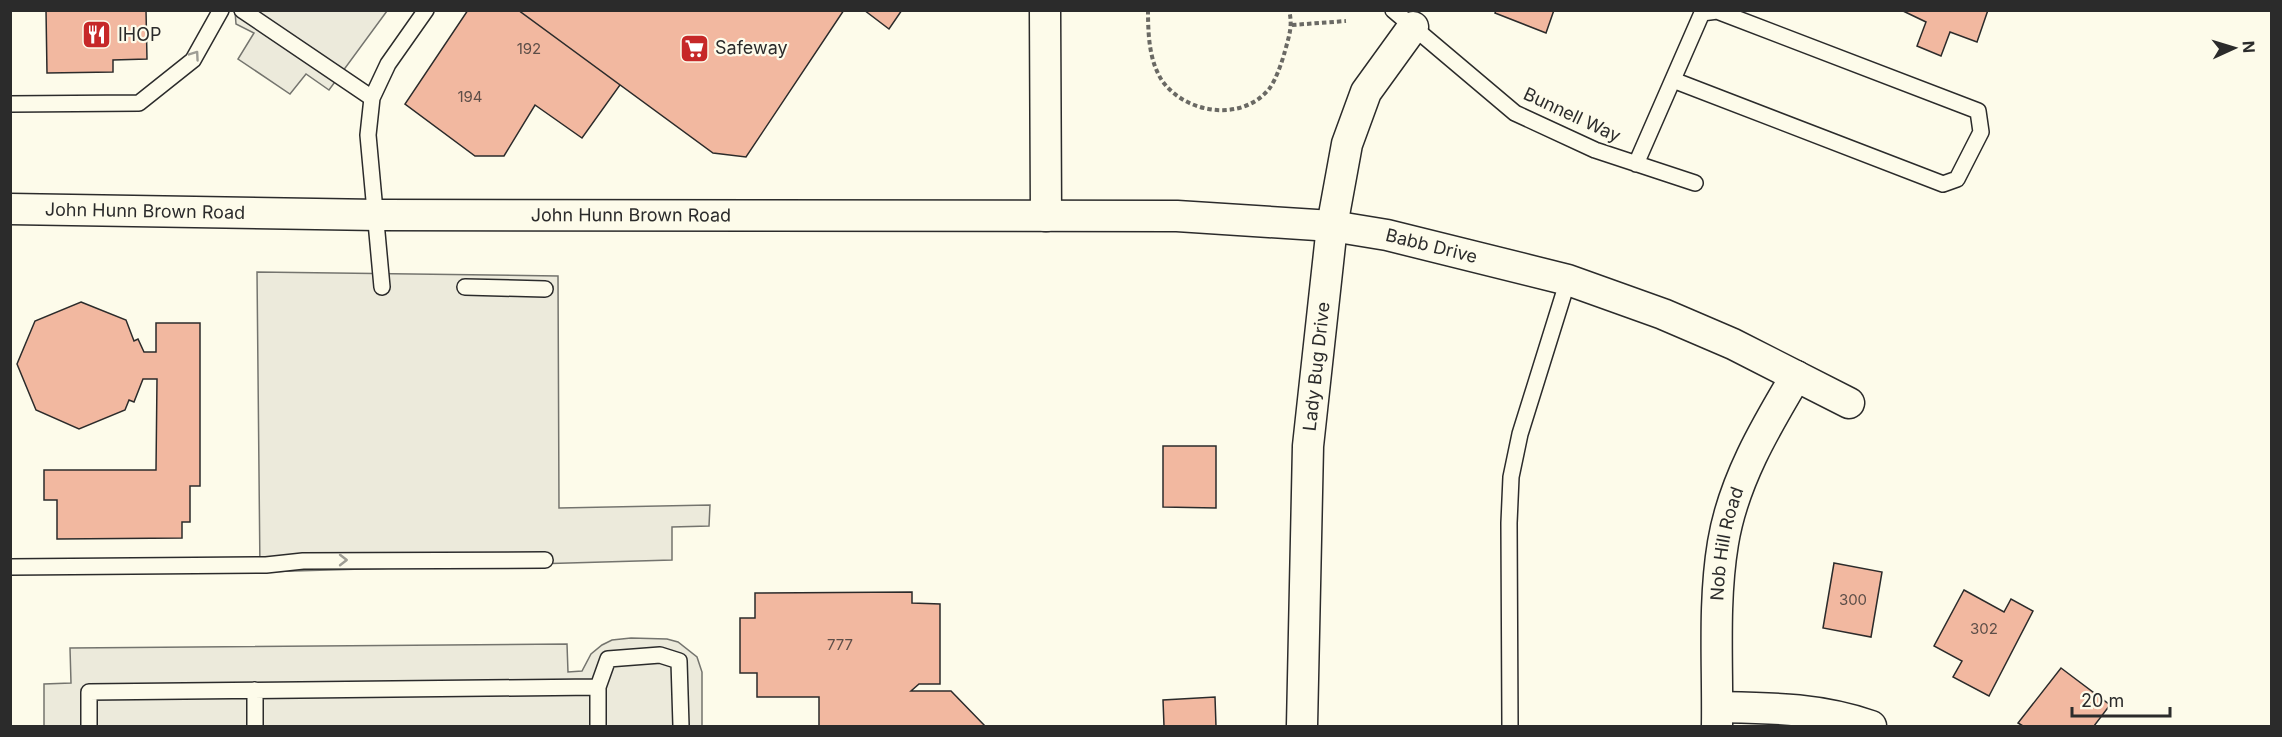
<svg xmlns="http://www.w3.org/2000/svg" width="2282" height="737" font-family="Inter,sans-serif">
<rect width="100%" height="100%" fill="#fdfbea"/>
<!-- parking -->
<path fill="#eceadb" stroke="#74746e" stroke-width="1.5" d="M235 11H387L329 90 306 74 290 94 238 59 254 33 236 24Z
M257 272 558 276 559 508 710 505 709 526 672 527V560L260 572Z
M631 638 667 639 678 642 697 657 702 672V726H44V684L71 683 70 648 567 644 568 672 582 671 591 654 602 645 612 640Z"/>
<!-- building -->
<path fill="#f2b8a0" stroke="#2b2b2b" stroke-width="1.5" d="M46 10H146L147 59 113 60V72L47 73Z
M468 10H518L620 85 582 138 535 105 504 156H475L405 104Z
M518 10H844L746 157 713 153Z
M864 10H902L889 29Z
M1496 10H1554L1546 33 1495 13Z
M1901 10H1988L1977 42 1950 32 1941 56 1917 46 1926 22Z
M81 302 126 320 134 341 138 339 144 352H156V323H200V486H190V522H182V538L57 539V500H44V470H156L157 379H143L134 402 129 400 125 410 79 429 36 410 17 364 35 321Z
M1163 446H1216V508L1163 507Z
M1834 563 1882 572 1871 637 1823 628Z
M1964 590 2004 612 2011 599 2033 611 1989 696 1953 677 1962 661 1934 646Z
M912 592V603L940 604V684H919L911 691H951L985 726H746H819V697H757V673H740V618H755V593Z
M2061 668 2110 705 2094 726H2023L2018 723Z
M1215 697 1216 726H1164L1163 700Z"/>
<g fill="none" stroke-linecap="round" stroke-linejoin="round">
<defs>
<path id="lane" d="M242 10 372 98
M1393 10 1515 113 1595 150 1695 183
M10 104 139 103 193 60 221 10
M1636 164 1702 13 1717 11 1978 111 1981 132 1957 179 1943 184 1673 80
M382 287 368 135 372 98 388 64 426 10
M465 287 545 289
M10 567 266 565 303 561 545 560
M598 687V726
M255 690V726
M89 726V692L598 687 608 659 660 655 679 661 681 726
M1510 726 1509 523 1511 477 1520 434 1568 280"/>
<g id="street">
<path d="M1045 10 1046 216"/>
<path id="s1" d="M10 209 378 215 1177 216 1332 226 1387 235 1568 280 1663 314 1733 344 1849 403"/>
<path d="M1718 707C1771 708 1819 708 1871 726"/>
<path id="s2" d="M1302 726 1308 446 1332 226 1347 144 1366 92 1413 27"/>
<path id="s3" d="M1717 726C1718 666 1713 603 1723 543 1733 482 1765 428 1796 376"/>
</g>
</defs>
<!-- lane casing -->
<use href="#lane" stroke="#2b2b2b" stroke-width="18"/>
<!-- street casing -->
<use href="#street" stroke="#2b2b2b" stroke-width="33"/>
<!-- path -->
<path stroke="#6a6964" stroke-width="4" stroke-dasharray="4.5 3" stroke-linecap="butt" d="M1148 10C1148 34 1149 62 1163 82 1187 114 1242 122 1269 89 1276 80 1282 62 1285 51 1289 36 1293 26 1289 10
M1292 25 1346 21"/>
<!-- lane -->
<use href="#lane" stroke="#fdfbea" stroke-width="15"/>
<!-- street -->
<use href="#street" stroke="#fdfbea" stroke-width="30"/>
</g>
<!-- one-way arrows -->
<defs><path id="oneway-chevron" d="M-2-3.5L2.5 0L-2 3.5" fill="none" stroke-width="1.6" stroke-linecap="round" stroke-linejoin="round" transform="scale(1.5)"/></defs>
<g stroke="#9e9d94">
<use href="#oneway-chevron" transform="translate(195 55) rotate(-55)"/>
<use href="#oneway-chevron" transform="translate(343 560)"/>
</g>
<!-- icons -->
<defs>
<symbol id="restaurant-square" viewBox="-11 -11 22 22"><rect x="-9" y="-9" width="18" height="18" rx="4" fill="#c62828" stroke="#fdfbea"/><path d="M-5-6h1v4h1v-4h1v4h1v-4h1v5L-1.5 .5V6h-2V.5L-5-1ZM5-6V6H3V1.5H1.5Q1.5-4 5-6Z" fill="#fff"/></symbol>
<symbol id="supermarket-square" viewBox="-11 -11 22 22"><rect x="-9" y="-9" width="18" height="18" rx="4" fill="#c62828" stroke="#fdfbea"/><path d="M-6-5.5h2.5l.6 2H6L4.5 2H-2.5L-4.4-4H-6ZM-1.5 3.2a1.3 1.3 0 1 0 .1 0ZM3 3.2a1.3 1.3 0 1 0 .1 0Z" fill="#fff"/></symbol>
</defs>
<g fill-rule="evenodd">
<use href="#restaurant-square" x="80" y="18" width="33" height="33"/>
<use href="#supermarket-square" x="678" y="32" width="33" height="33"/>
</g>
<g text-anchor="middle" stroke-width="4.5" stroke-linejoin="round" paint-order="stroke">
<!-- number labels -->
<g font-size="15" fill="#5d4e48">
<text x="529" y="54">192</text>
<text x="470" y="102">194</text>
<text x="1853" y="605">300</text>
<text x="1984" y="634">302</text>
<text x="840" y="650">777</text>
</g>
<!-- poi labels -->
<g font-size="18" fill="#2b2b2b" stroke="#fdfbea" text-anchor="start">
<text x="118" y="41">IHOP</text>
<text x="715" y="54">Safeway</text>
</g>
<!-- street labels -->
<g font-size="18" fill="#2b2b2b" stroke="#fdfbea">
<text transform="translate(1572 115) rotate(25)" y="6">Bunnell Way</text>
<text dy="6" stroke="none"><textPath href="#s1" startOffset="135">John Hunn Brown Road</textPath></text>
<text dy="6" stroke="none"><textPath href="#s1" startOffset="621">John Hunn Brown Road</textPath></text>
<text dy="6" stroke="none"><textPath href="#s1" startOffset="1424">Babb Drive</textPath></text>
<text dy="6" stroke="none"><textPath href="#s2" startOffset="360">Lady Bug Drive</textPath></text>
<text dy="6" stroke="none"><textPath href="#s3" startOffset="183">Nob Hill Road</textPath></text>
</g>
</g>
<!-- border -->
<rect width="2282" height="737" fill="none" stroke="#2b2b2b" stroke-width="24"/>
<!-- north arrow -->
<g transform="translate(2234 48) rotate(86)" stroke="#fdfbea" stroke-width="4.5" paint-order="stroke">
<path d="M0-4.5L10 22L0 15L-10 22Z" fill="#2b2b2b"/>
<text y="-9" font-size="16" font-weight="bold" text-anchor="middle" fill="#2b2b2b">N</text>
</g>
<!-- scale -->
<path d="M2072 707v9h98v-9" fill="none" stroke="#2b2b2b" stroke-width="3"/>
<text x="2081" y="707" font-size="18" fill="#2b2b2b" stroke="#fdfbea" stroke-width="4.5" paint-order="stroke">20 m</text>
</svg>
